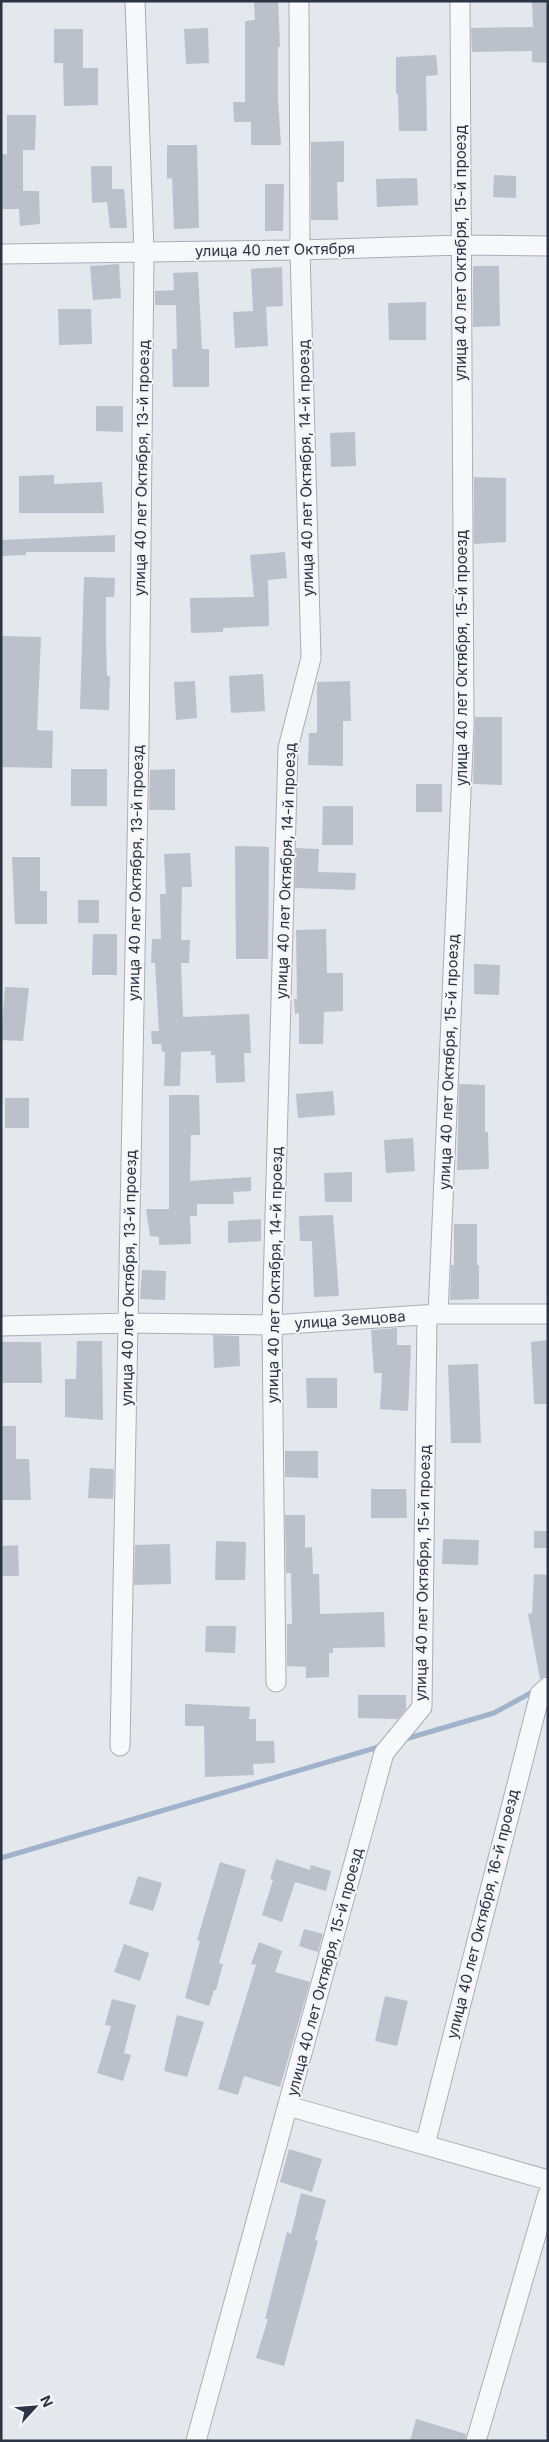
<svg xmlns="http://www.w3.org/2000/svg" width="549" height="2442" font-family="Inter,sans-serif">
<rect width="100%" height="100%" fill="#e4e7ec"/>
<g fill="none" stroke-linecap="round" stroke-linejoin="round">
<!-- stream -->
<path stroke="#9fb4cc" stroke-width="5" d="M402 1740 494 1713 536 1690
M1 1858 382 1746"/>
</g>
<!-- building -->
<path fill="#bbc0ca" d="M254 1H278L280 47H278V100L281 145H251V122H234L233 102H245V21L255 20Z
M532 1H548V63L532 62V51L472 52 471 28 533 27Z
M208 28 209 63 186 64 184 29Z
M54 29H83V68H98V105L64 106 63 63H54Z
M436 55 438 75 426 76 427 131H399L398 94H396V57Z
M7 115H36L35 150H23V191H39L40 224 20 226 19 209H1V154H7Z
M344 141V182H337L338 220H311V142Z
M167 145H197L199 228 174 229 172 178 167 179Z
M91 166H112V189H124L127 228H110L107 202 92 203Z
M494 175 516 176V198L493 197Z
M417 178 418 205 377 207 376 179Z
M265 184H284L283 231H265Z
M119 264 121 298 93 300 90 266Z
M473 266H499L500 326 473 327Z
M282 267 283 306 266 307 268 346 235 348 233 312 253 311 251 269Z
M198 272 202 349H209V387H173L172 349H177L176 305H155V291L174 290 173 273Z
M426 302V340H389L388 303Z
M58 309H91L92 344 59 345Z
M96 406H123V432L96 431Z
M355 432 356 466 331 467 330 433Z
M54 475V484L102 482 104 513H19V476Z
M474 477 506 478V542L474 544Z
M115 535V552H26V555L1 556V540Z
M285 552 287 578 268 580 269 626 223 628V632L191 633 190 598 254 597 250 555Z
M84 577 115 578 114 597H106V643L107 676H110L109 710 80 709Z
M1 636 41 637 37 730 53 731 52 768 1 767Z
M263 674 265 711 231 713 229 676Z
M195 681 197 718 176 720 174 682Z
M350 681 351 721H343V766L308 765 309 733H317V682Z
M475 717H502V785L473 784Z
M71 769H107V806H71Z
M175 769V810H149L150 770Z
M416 784H442V812H416Z
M323 806H353V845H322Z
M235 846 269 847 268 959H236Z
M296 848 319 849 318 872 356 873 355 890 295 888Z
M190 853 192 887H182L181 940H190L189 963H181L183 1017 249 1014 251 1053H244L245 1082 216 1083 215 1055H211V1051L181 1052 180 1086H164L165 1052H162L161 1044H152L151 1031H159L155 963H151L152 939H161L160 894H166L164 854Z
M12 857H40V891H47V924H15Z
M78 900H99V923H78Z
M326 929 327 973H343V1011L324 1012 323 1044H299V1013L295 1014 294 999H297L296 930Z
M93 934H117V975H92Z
M474 964 500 965 499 995 474 994Z
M5 987 29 988 23 1041 1 1040Z
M459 1084 485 1085V1132H488L489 1169 457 1170Z
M333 1091 335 1115 298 1118 296 1094Z
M169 1095H199L200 1135H191L190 1181 251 1177V1191L233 1192 234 1204H197V1216H190L191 1244 159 1245V1237L150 1236 146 1209H169Z
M5 1098H29V1128H5Z
M413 1138 415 1171 386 1173 384 1140Z
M352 1172V1202H325L324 1173Z
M333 1215 339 1296 314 1297 312 1241H300L299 1216Z
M261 1219V1241L228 1243V1221Z
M454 1224H477V1265H479V1299L450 1300 451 1265H454Z
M142 1270 166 1271 165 1300 140 1299Z
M397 1328V1345H411L408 1411 380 1409 382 1373H374L371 1330Z
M213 1335 239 1336 240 1366 214 1368Z
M548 1340V1404H534L531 1342Z
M77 1341H102L103 1420 65 1417V1379H76Z
M1 1342H41L42 1383H1Z
M478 1364 481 1443H451L448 1365Z
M306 1378H337V1408H307Z
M1 1426H16V1459H29L31 1500H1Z
M285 1451H318V1478L285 1477Z
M90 1468 114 1469 113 1499 88 1498Z
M371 1489H406L407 1518H371Z
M285 1515H305V1548L312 1547 313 1574H319L320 1614 384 1612 385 1647 333 1648V1653H329V1677L306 1678V1667L287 1666V1624H292L291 1573H286Z
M534 1531H548V1548H534Z
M443 1539 479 1540 478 1565 442 1564Z
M216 1541 246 1542 245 1580H215Z
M170 1544 171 1584 134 1585 135 1545Z
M18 1545 19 1576H1V1546Z
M534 1574 548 1575V1676L540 1679 528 1614 532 1613Z
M206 1626H236L235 1653 205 1652Z
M358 1695H406V1709L398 1719 358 1718Z
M185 1704 250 1707 249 1719H256V1741H274L275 1763 253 1764 254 1775 205 1777 204 1726H185Z
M276 1859 310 1870 311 1865 331 1871 326 1891 295 1882 282 1922 262 1915 273 1880 270 1879Z
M220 1862 246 1870 219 1963 223 1964 216 1990H214L209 2006 185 1998 200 1941 197 1940Z
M138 1876 162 1883 153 1911 129 1904Z
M304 1929 323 1934 318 1952 299 1946Z
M259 1942 282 1951 275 1972 310 1982 280 2087 244 2076 238 2095 218 2089 256 1965 251 1964Z
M124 1944 149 1953 140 1981 114 1972Z
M385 1996 408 2001 397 2046 375 2041Z
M112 1999 136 2005 124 2053 131 2055 123 2081 97 2073 111 2026 105 2025Z
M177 2015 204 2022 187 2077 164 2071Z
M289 2149 322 2159 312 2192 280 2182Z
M301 2193 326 2200 315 2240 318 2241 284 2366 256 2358 268 2319H265L287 2232 291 2234Z
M416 2419 466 2434 465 2441H410Z"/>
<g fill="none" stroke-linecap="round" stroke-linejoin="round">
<defs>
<path id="street" d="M1 254 300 250 461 245 548 246
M438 1314 464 725 460 1
M1 1326 129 1323 272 1325 438 1314H548
M276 1682 272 1325 288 748 311 658 300 250 299 1
M120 1746 139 742 144 252 135 1
M288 2106 548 2180
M425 2145 540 1694 548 1687
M196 2441 384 1753 422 1707 427 1315
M476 2441 548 2194"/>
</defs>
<!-- street casing -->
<use href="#street" stroke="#a9aeb7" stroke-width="21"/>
<!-- street -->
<use href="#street" stroke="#f7f8fa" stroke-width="19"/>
</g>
<g text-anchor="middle" stroke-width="4" stroke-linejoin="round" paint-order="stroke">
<!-- street labels -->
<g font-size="15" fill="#2b3445" stroke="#f4f6f9">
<text transform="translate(275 250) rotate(-1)" y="5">улица 40 лет Октября</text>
<text transform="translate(461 253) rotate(-90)" y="5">улица 40 лет Октября, 15-й проезд</text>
<text transform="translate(142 468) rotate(-89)" y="5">улица 40 лет Октября, 13-й проезд</text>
<text transform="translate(306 468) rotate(-91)" y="5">улица 40 лет Октября, 14-й проезд</text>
<text transform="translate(462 658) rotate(-90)" y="5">улица 40 лет Октября, 15-й проезд</text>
<text transform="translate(286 871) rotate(-88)" y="5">улица 40 лет Октября, 14-й проезд</text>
<text transform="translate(136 873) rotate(-89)" y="5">улица 40 лет Октября, 13-й проезд</text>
<text transform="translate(449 1062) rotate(-88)" y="5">улица 40 лет Октября, 15-й проезд</text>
<text transform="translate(275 1275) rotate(-89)" y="5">улица 40 лет Октября, 14-й проезд</text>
<text transform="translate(129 1278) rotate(-89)" y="5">улица 40 лет Октября, 13-й проезд</text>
<text transform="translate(350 1320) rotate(-4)" y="5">улица Земцова</text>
<text transform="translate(423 1573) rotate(-89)" y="5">улица 40 лет Октября, 15-й проезд</text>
<text transform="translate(483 1914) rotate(-76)" y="5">улица 40 лет Октября, 16-й проезд</text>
<text transform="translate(325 1972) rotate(-75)" y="5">улица 40 лет Октября, 15-й проезд</text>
</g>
</g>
<!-- border -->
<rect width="549" height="2442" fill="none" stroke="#2b3445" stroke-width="5"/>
<!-- north arrow -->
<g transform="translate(35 2407) rotate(64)" stroke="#f4f6f9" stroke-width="4" paint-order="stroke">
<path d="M0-4L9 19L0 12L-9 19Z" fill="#2b3445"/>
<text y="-8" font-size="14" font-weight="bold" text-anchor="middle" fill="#2b3445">N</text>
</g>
</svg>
